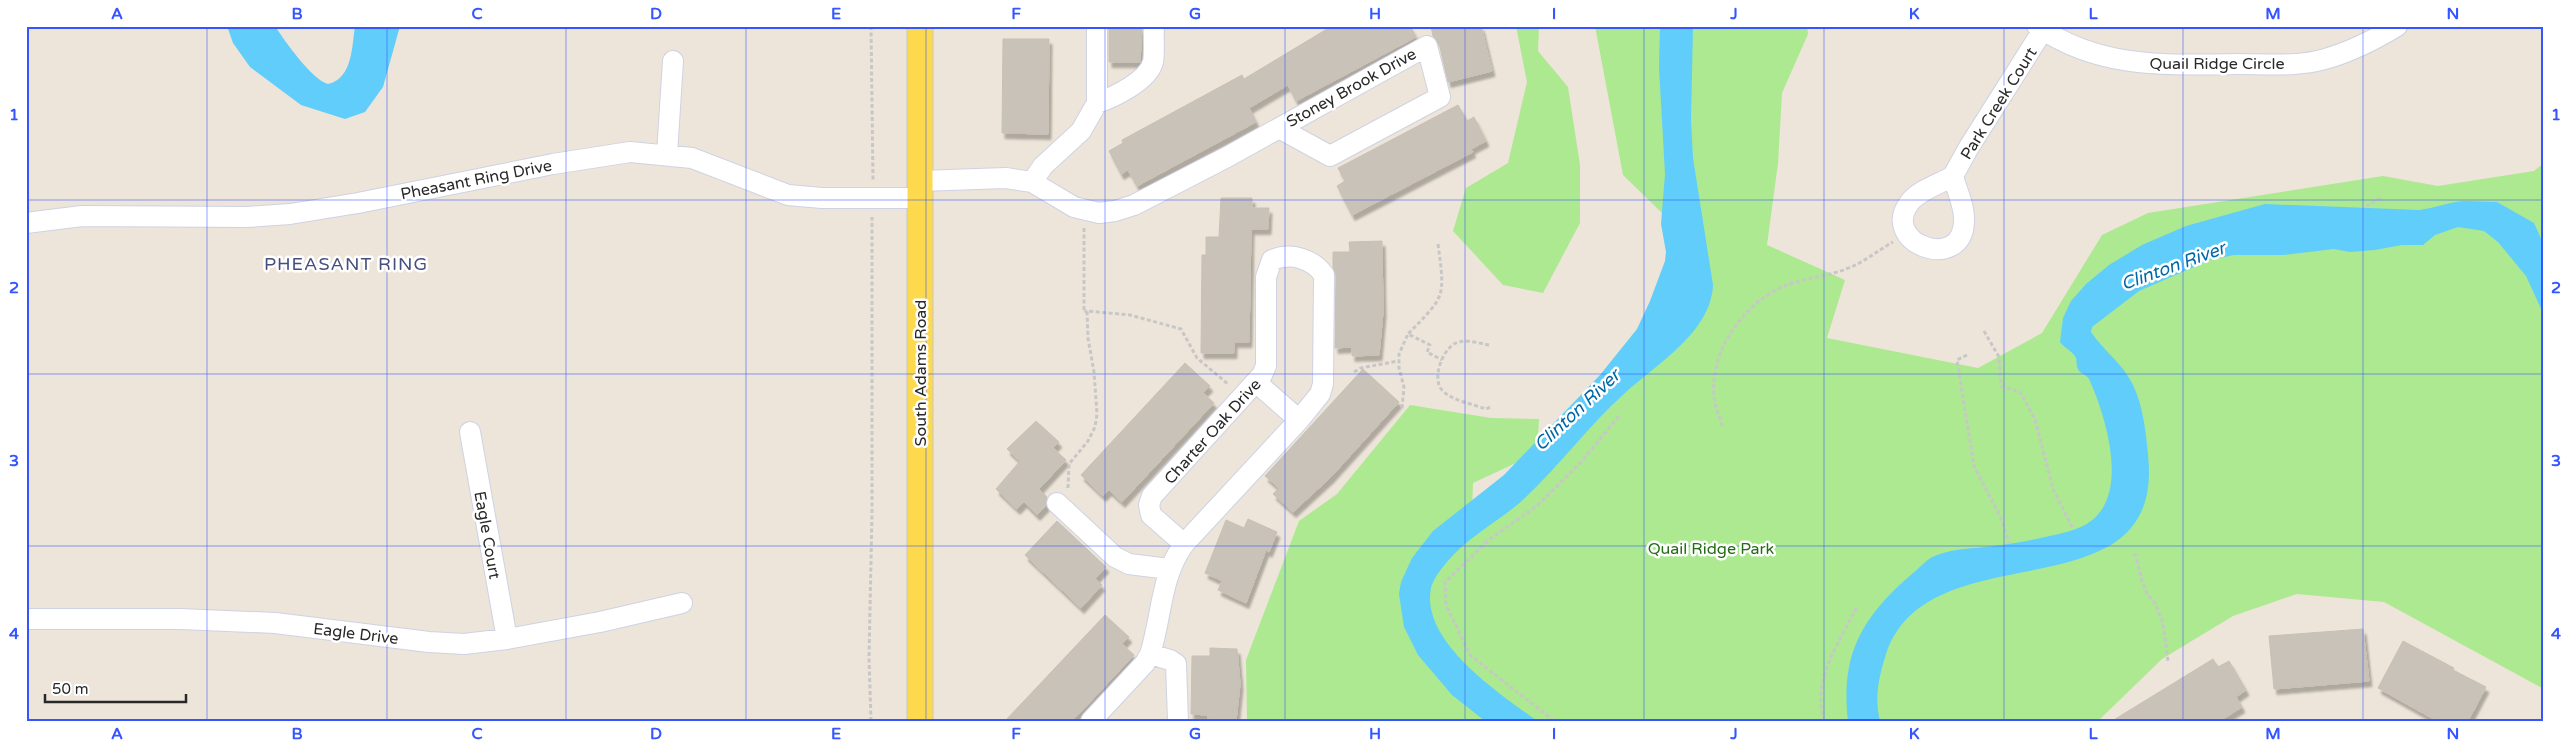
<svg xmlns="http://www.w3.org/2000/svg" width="2570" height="747" font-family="'Varela Round',sans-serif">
<defs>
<filter id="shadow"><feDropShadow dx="3" dy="5.5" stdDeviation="1" flood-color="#0004"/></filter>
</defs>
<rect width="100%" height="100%" fill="#ede5d9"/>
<!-- green -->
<path fill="#ace990" d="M1516 26H1539L1538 51 1568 87 1580 165V223L1543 293 1503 285 1453 231 1466 188 1508 163 1527 82Z
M1595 26H1807L1808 34 1782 93 1778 163 1767 245 1845 280 1827 338 1978 368 2042 333 2102 235 2148 213 2383 176 2438 186 2534 171 2544 163V689L2384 602 2297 594 2233 616 2162 659 2098 721H1247L1246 660 1299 521 1337 494 1410 405 1491 418 1539 419 1537 453 1473 483 1472 511 1501 515 1699 249 1623 175Z"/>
<!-- water -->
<path fill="#61cdfa" d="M227 26H275C284 40 312 80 328 84 353 79 352 44 355 26H400L383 87 365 112 345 119 301 105 250 67 233 43Z
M1660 26H1693L1691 120 1693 158 1713 285C1711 332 1657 364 1625 393 1589 425 1561 464 1526 497 1502 520 1468 536 1447 562 1441 569 1433 579 1431 588 1420 642 1501 694 1537 721H1485L1452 695 1418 655 1404 627 1399 594 1401 582 1412 558 1433 531 1504 475 1600 375 1637 329 1650 301 1665 261 1666 252 1661 224 1665 174 1659 67Z
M2465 201 2497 202 2534 223 2544 245V315L2526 276 2498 242 2484 231 2458 227 2435 235 2423 245H2402L2375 250 2350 252 2334 249 2283 255H2234L2210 260 2139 291 2092 327 2091 332C2103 350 2124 365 2133 385 2143 406 2146 432 2148 455 2166 621 1928 526 1886 654 1879 677 1874 697 1880 721H1848C1840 653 1863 616 1913 573 1921 567 1927 558 1937 555 1956 548 1973 549 1993 546 2010 544 2028 541 2045 537 2060 534 2079 530 2091 521 2130 492 2105 414 2089 379 2086 374 2080 374 2078 369 2076 366 2077 361 2076 358 2073 351 2064 348 2060 342L2063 318 2071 301 2086 284 2109 265 2142 245 2186 226 2265 204 2419 210C2435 208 2449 202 2465 201Z"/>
<!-- building -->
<path fill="#c8c2b9" stroke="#c8c1b3" filter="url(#shadow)" d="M1109 26H1142L1140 62H1109Z
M1332 26H1410L1416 37 1296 101 1288 85 1249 108 1256 122 1137 186 1128 170 1121 174 1109 151 1123 143 1122 140 1242 75 1244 79Z
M1431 26H1481L1492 71 1448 82 1439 43 1433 36Z
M1003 39H1049L1048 134 1002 133Z
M1458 105 1467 121 1474 117 1486 141 1471 149 1473 152 1352 215 1337 186 1345 181 1338 168Z
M1221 198H1252V208H1269L1268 229H1251L1249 342H1234V353H1201L1202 255H1206V237H1219Z
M1382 241 1383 312 1379 355 1352 356V347L1335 348 1336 275 1333 267V252H1350L1349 242Z
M1185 363 1210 386 1203 393 1214 403 1122 502 1109 490 1103 496 1081 475Z
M1363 369 1399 402 1331 477 1293 512 1273 494 1279 488 1265 476Z
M1036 421 1059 442 1053 448 1066 460 1039 489 1047 497 1046 506 1037 515 1024 502 1017 509 996 489 1020 461 1007 449Z
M1248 519 1277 532 1269 552 1266 550 1246 603 1218 590 1222 581 1205 573 1226 520 1244 528Z
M1057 521 1106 567 1095 579 1102 585 1081 608 1025 555Z
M1105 615 1129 637 1122 644 1134 655 1093 699 1072 721H1005Z
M2363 629 2369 681 2274 689 2269 636Z
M2403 641 2454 668 2453 670 2486 687 2468 721H2437L2378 688Z
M1210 648 1237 649 1240 684 1236 721H1208V715L1191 714 1192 656H1210Z
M2213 659 2218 667 2229 661 2246 690 2236 697 2242 707 2220 721H2112Z"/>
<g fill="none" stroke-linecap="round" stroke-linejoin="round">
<defs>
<path id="minor" d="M2037 26C2100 69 2165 65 2238 64 2266 64 2297 67 2325 59 2350 52 2374 40 2397 26
M1097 103C1114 97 1148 81 1153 62 1155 51 1153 37 1154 26
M667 154 673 61
M1953 176C1940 184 1919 190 1910 202 1878 243 1963 274 1964 221 1965 207 1957 191 1953 176L1969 147 2043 30
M920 181 1006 178 1032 182 1074 207 1099 213 1115 211 1134 205 1227 157 1427 46 1440 97 1330 156 1279 128
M1032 182 1043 166 1081 131 1097 103V26
M26 223 82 216 247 217 290 214 358 203 553 164 630 152 692 158 788 195 822 198H920
M1257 383 1299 420
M470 432 507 639
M1057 503 1115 557 1129 564 1169 569
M26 619H180L275 623 429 642 464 644 507 639 600 622 682 603
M1150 654 1170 660 1176 664 1178 721
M1091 721 1145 663 1150 654C1162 617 1160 577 1184 544L1299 420 1320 394 1323 384 1324 275C1313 259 1291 252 1272 260L1266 277V366L1262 375 1152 496 1149 505 1151 515 1184 544"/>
<path id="major" d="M920 721V26"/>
</defs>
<!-- minor casing -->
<use href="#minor" stroke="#ced2e4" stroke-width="22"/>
<!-- major casing -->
<use href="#major" stroke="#c7c7c7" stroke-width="27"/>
<!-- path -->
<path stroke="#c7c7c7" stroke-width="3" stroke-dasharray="4 2.5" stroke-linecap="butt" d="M871 26 873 181
M2366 206 2383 197
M1084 228V312L1087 311
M1438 244C1445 298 1446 295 1408 334L1430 345 1427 352 1442 360
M1984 331 1999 357 2001 386 2020 392 2035 419 2053 489 2073 529
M1489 345C1478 343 1464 338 1454 344 1442 351 1431 380 1443 391 1453 401 1473 404 1486 409L1490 407
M1967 355 1957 360 1974 466 2001 518 2009 543
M1354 372 1361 368 1398 361
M1402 408 1404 387 1399 368V354L1408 334
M1722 426C1720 417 1715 407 1714 397 1710 353 1739 310 1776 290 1798 278 1823 278 1846 269 1863 263 1877 251 1893 242
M1068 488 1069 464 1088 441 1095 427 1097 414 1094 372 1088 338 1087 311 1130 315 1181 329 1197 358 1228 384
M2135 553 2142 581 2147 594 2155 603 2163 623 2168 661
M871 721 869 658 872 512V217
M1554 721 1470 655 1446 605 1445 582 1490 539 1538 505 1581 462 1619 416
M1824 721C1811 679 1840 642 1857 606"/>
<!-- minor -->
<use href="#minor" stroke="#fff" stroke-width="20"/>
<!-- major -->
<use href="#major" stroke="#fdd94e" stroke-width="25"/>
</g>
<!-- grid -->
<path fill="none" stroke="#3455ff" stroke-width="1" stroke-opacity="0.55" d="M207 26V721M387 26V721M566 26V721M746 26V721M926 26V721M1105 26V721M1285 26V721M1465 26V721M1644 26V721M1824 26V721M2004 26V721M2183 26V721M2363 26V721M26 200H2544M26 374H2544M26 546H2544"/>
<g text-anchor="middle" stroke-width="5" stroke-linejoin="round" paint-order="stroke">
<!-- street labels -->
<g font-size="16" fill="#292929" stroke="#fff">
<text x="2217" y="69">Quail Ridge Circle</text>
<text transform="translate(1351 87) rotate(-29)" y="6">Stoney Brook Drive</text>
<text transform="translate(1998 103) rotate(-58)" y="6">Park Creek Court</text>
<text transform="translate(476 179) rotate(-11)" y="6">Pheasant Ring Drive</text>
<text transform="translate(920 373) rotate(-90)" y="6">South Adams Road</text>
<text transform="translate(1212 431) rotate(-48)" y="6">Charter Oak Drive</text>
<text transform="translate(488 535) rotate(80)" y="6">Eagle Court</text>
<text transform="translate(356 633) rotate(7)" y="6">Eagle Drive</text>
</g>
<!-- park labels -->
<g font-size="16" fill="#236c13" stroke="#fff">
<text x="1711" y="554">Quail Ridge Park</text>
</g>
<!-- neighbourhood labels -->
<g font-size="18" letter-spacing="1" fill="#454e7e" stroke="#fff">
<text x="346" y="270">PHEASANT RING</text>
</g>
<!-- water labels -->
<g font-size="18" font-style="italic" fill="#0168a5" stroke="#fff">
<text transform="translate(2173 266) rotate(-20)" y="6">Clinton River</text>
<text transform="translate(1577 410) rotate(-43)" y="6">Clinton River</text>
</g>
</g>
<!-- border -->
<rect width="2570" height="747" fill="none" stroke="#ffffff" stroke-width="55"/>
<!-- scale -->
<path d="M45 694v8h141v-8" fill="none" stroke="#292929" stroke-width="2.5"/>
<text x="52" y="694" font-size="15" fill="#292929" stroke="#ffffff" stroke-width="4" paint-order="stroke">50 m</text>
<rect x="28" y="28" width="2514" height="692" fill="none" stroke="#3455ff" stroke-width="2"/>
<g font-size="16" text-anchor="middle" font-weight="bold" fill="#3455ff">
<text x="117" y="19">A</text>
<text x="297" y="19">B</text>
<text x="477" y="19">C</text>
<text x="656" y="19">D</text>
<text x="836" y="19">E</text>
<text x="1016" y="19">F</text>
<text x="1195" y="19">G</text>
<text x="1375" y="19">H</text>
<text x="1554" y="19">I</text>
<text x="1734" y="19">J</text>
<text x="1914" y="19">K</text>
<text x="2093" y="19">L</text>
<text x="2273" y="19">M</text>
<text x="2453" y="19">N</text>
<text x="14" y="120">1</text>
<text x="2556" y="120">1</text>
<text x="14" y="293">2</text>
<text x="2556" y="293">2</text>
<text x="14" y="466">3</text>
<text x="2556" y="466">3</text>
<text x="14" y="639">4</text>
<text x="2556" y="639">4</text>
<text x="117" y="739">A</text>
<text x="297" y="739">B</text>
<text x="477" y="739">C</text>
<text x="656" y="739">D</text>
<text x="836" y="739">E</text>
<text x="1016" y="739">F</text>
<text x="1195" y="739">G</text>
<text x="1375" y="739">H</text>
<text x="1554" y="739">I</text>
<text x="1734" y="739">J</text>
<text x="1914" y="739">K</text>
<text x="2093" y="739">L</text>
<text x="2273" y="739">M</text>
<text x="2453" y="739">N</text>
</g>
</svg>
